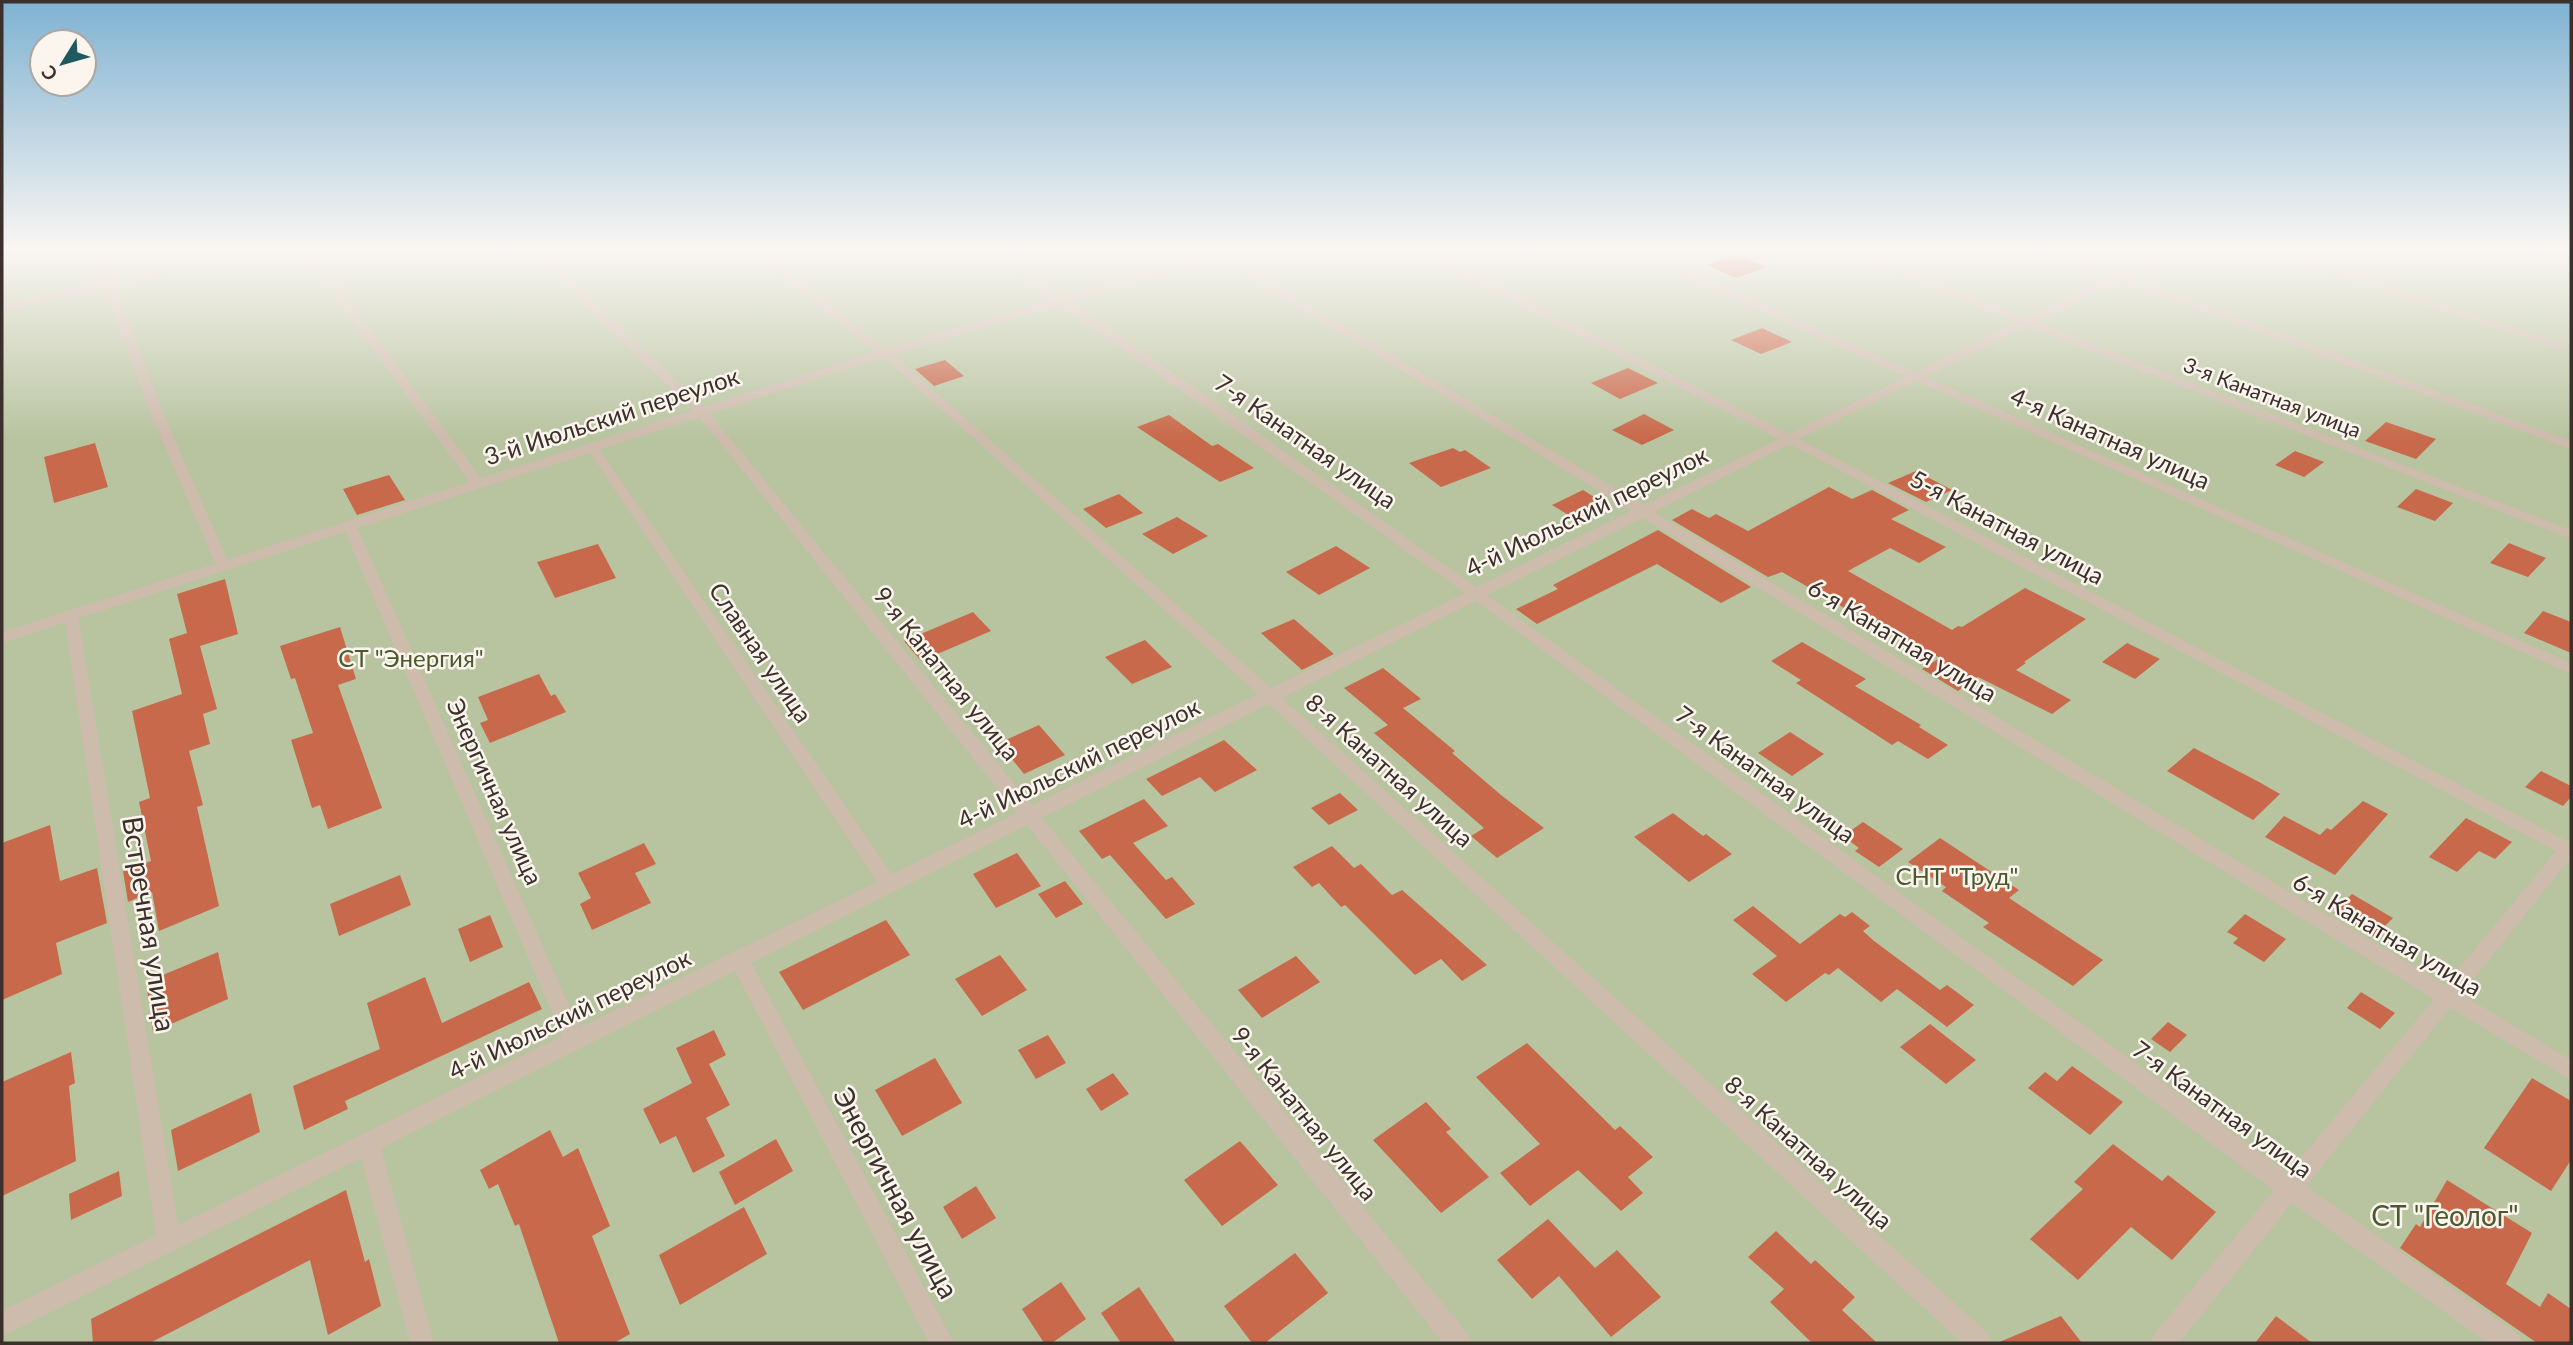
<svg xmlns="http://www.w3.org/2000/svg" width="2573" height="1345" font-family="Lato,sans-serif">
<rect width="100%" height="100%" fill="#f4ebe1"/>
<!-- green -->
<path fill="#b8c4a0" d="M2 250H2571V1343H2Z"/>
<!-- building -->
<path fill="#c8694b" d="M1737 254 1766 267 1736 278 1707 265Z
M1762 328 1792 342 1761 354 1731 340Z
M945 360 964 376 934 386 915 369Z
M1628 368 1658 383 1620 399 1591 383Z
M1644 414 1674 430 1642 445 1612 430Z
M1169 415 1212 446 1218 444 1254 468 1220 482 1137 427Z
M2386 422 2436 439 2416 459 2365 441Z
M95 443 108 487 54 503 44 457Z
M1453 448 1460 452 1465 450 1491 468 1441 487 1409 463Z
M2295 451 2324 462 2304 477 2275 465Z
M1916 471 1952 490 1926 502 1888 483Z
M389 475 405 500 357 515 343 489Z
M1829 487 1852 499 1872 490 1909 510 1891 519 1946 547 1919 563 1890 548 1848 571 1952 630 1958 626 1962 627 2025 588 2086 619 2024 662 2026 663 2016 670 2071 700 2052 714 1978 677 1958 691 1922 669 1940 658 1850 606 1846 609 1782 572 1768 577 1672 520 1692 509 1709 518 1716 514 1748 531Z
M2416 489 2453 503 2435 521 2397 507Z
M1583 490 1610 507 1587 517 1584 515 1575 519 1552 505Z
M1119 494 1143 513 1106 528 1083 509Z
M1177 517 1208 536 1173 554 1142 534Z
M1658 530 1751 587 1721 603 1657 564 1537 624 1516 609 1558 589 1553 585Z
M2509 543 2546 558 2528 577 2490 563Z
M598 544 616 578 555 598 537 562Z
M1336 546 1370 568 1319 595 1286 572Z
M225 579 238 634 200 646 217 709 203 714 210 744 189 751 203 805 197 807 219 906 159 931 152 892 128 902 123 871 151 861 139 802 150 798 132 711 182 694 169 639 187 633 177 594Z
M2543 611 2571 622V653L2524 633Z
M973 612 991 631 921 661 904 641Z
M1294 619 1334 654 1302 670 1261 633Z
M340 627 356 679 338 685 382 808 328 829 320 805 312 808 291 740 313 733 295 678 291 679 280 646Z
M1145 640 1172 667 1132 684 1105 657Z
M1802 642 1866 679 1855 686 1921 725 1919 727 1948 745 1928 759 1898 741 1892 745 1796 683 1801 680 1771 661Z
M2127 643 2160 659 2135 679 2102 662Z
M1383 668 1421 699 1403 708 1455 751 1452 753 1501 795 1544 828 1497 858 1471 836 1484 828 1374 733 1388 725 1344 688Z
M539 674 551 696 555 694 566 712 490 743 480 723 488 720 478 697Z
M1039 725 1065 755 1024 774 999 743Z
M1790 732 1824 754 1792 776 1758 753Z
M1224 740 1257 770 1215 792 1200 777 1162 796 1146 779Z
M2194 748 2259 782 2280 794 2253 820 2167 771Z
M2541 771 2571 786V797L2563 806 2525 787Z
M1340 793 1358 810 1329 825 1311 808Z
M1144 799 1168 826 1133 843 1166 880 1172 877 1195 904 1166 919 1110 855 1102 859 1079 831Z
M2363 801 2388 814 2335 875 2265 837 2284 816 2320 835 2327 828 2331 830Z
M1673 813 1703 836 1706 834 1732 854 1689 882 1634 837Z
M2466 818 2512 842 2495 859 2479 851 2457 872 2429 857Z
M1863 822 1903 849 1879 867 1855 851 1859 848 1843 836Z
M50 825 60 881 97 868 107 923 56 943 62 974 2 1000V843Z
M1940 838 2019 890 2009 898 2103 960 2073 986 1983 927 1989 923 1942 891 1946 887 1908 862Z
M644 843 656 864 635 873 651 903 592 930 580 904 591 898 578 873Z
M1332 846 1354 868 1361 864 1392 895 1402 890 1487 965 1462 981 1441 959 1415 975 1345 905 1341 907 1319 883 1312 887 1293 867Z
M1017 853 1041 886 996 908 973 874Z
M400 875 411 905 339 936 330 904Z
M1065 881 1083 904 1056 918 1038 894Z
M2352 894 2393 918 2374 937 2333 913Z
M1753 906 1800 944 1840 914 1845 917 1852 912 1870 926 1863 931 1874 941 1940 990 1947 985 1974 1005 1947 1027 1897 989 1881 1002 1838 968 1829 975 1825 973 1786 1002 1752 974 1777 956 1733 920Z
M2245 914 2286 939 2264 962 2233 943 2238 938 2227 932Z
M490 915 503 947 470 962 458 929Z
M886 920 910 955 803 1010 779 972Z
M218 952 228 999 153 1032 146 982Z
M1000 955 1027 990 982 1016 955 979Z
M1296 956 1320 982 1262 1018 1238 990Z
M425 977 442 1023 529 982 542 1009 345 1101 348 1109 304 1130 293 1086 380 1049 367 1003Z
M2361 992 2395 1013 2380 1029 2347 1008Z
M2168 1022 2187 1035 2170 1052 2151 1039Z
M1930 1024 1976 1060 1946 1084 1900 1047Z
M714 1030 726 1055 709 1064 730 1105 706 1118 725 1156 693 1173 676 1136 660 1144 643 1109 692 1083 676 1048Z
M1048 1035 1066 1063 1036 1079 1018 1050Z
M1527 1043 1615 1130 1620 1126 1653 1157 1628 1177 1643 1193 1621 1211 1578 1170 1530 1206 1500 1173 1540 1144 1476 1077Z
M71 1052 75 1083 69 1086 76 1161 2 1196V1082Z
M935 1058 962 1103 902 1136 875 1090Z
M2072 1066 2123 1102 2090 1135 2028 1088 2045 1072 2057 1081Z
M1113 1073 1129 1094 1101 1111 1086 1089Z
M2532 1078 2571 1101V1160L2551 1191 2484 1148Z
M251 1093 260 1132 178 1171 171 1130Z
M1426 1102 1451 1129 1446 1132 1489 1177 1441 1213 1373 1140Z
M550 1130 563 1157 578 1148 610 1226 592 1236 630 1334 614 1343H559L519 1224 515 1226 498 1184 489 1189 480 1170Z
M776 1139 793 1171 735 1205 719 1172Z
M1240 1141 1278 1185 1222 1226 1184 1180Z
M2113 1144 2162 1181 2168 1175 2216 1212 2172 1260 2131 1227 2078 1280 2030 1239 2083 1189 2074 1182Z
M119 1171 122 1196 71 1220 69 1194Z
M2447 1180 2532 1233 2506 1284 2540 1307 2548 1293 2571 1309V1343H2537L2400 1248 2416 1224 2420 1227Z
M976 1186 996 1218 962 1239 943 1207Z
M346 1190 365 1262 369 1259 381 1306 328 1335 310 1260 150 1343H93L91 1319Z
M744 1207 767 1254 680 1305 659 1255Z
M1548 1219 1595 1268 1617 1250 1661 1297 1611 1337 1559 1276 1532 1299 1497 1260Z
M1776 1231 1811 1264 1815 1260 1855 1297 1842 1310 1877 1343H1812L1770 1302 1784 1289 1748 1257Z
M1295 1253 1328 1293 1265 1343H1252L1224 1306Z
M1061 1282 1086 1319 1052 1343H1044L1022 1309Z
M1139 1287 1176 1343H1121L1101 1313Z
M2061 1316 2082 1343H1997Z
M2276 1316 2312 1343H2255Z"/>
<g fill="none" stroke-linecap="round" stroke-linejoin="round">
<!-- lane -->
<path fill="#cdbbac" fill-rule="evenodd" d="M95 250H105L114 280 245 250H264L115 286 162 410 230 566 228 569 223 570 216 566 149 410 105 288 2 311V305L104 282Z
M301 250H311L483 481V487H473Z
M528 250H539L706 409 1032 805 1258 694 881 355 746 250H758L889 351 1271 688 1465 593 983 250H995L1185 381 1476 587 1632 511 1204 250H1216L1643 505 1779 439 1414 250H1427L1789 434 1906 377 1626 250H1640L1915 372 2017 322 1837 250H1851L2026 318 2113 277 2044 250H2059L2121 273 2171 250H2184L2130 277 2571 441V449L2567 448 2122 281 2035 322 2571 530V539L2027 326 1925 377 2571 663V674L1916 381 1799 439 2567 841 2571 839V858L2461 994 2571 1060V1080L2450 1008 2306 1186 2518 1334 2521 1343H2488L2292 1203 2179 1343H2151L2154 1334 2274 1190 1476 601 1282 698 1989 1334 1992 1343H1962L1269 704 1042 818 1468 1334 1471 1343H1443L1027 825 751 963 954 1343H929L735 971 381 1148 434 1343H410L361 1158 2 1336V1311L156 1235 64 615 66 612 71 610 78 615 178 1225 562 1036 342 525 344 522H354L356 525 579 1028 877 882 586 447 588 444H596L892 874 1017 813 698 415ZM1790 444 2556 851 2445 985 1654 512ZM1643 518 2434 999 2288 1173 1487 595Z
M2259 250H2275L2570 347 2560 349Z
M2481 250H2498L2543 265 2538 268Z"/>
<!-- street -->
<path fill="#cdbbac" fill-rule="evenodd" d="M1226 250H1244L889 356 2 643V632L881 350Z"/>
</g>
<!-- sky -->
<linearGradient id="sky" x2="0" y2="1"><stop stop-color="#7eb2d2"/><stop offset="0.57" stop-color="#faf6f2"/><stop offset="1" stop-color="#faf6f2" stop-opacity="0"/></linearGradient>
<rect width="2573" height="438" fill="url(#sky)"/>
<g text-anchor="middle" stroke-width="5" stroke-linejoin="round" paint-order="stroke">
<!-- far-street labels -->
<g font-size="21" fill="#3b302b" stroke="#fbf5ee">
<text transform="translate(2272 398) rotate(21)" y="7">3-я Канатная улица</text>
</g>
<!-- street labels -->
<g font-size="24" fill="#3b302b" stroke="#fbf5ee">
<text transform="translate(612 417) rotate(-18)" y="8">3-й Июльский переулок</text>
<text transform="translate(2110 439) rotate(24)" y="8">4-я Канатная улица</text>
<text transform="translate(1305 442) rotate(35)" y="8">7-я Канатная улица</text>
<text transform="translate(1587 512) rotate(-26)" y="8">4-й Июльский переулок</text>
<text transform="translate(2007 528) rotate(28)" y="8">5-я Канатная улица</text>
<text transform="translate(1902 641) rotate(31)" y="8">6-я Канатная улица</text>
<text transform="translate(760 653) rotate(56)" y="8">Славная улица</text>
<text transform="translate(946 674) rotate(51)" y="8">9-я Канатная улица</text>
<text transform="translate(1079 764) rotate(-26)" y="8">4-й Июльский переулок</text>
<text transform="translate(1389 771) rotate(42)" y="8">8-я Канатная улица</text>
<text transform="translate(1765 775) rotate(36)" y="8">7-я Канатная улица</text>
<text transform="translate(494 792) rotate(66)" y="8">Энергичная улица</text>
<text transform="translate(2387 935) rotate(31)" y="8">6-я Канатная улица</text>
<text transform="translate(570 1015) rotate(-26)" y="8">4-й Июльский переулок</text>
<text transform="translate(2222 1110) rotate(36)" y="8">7-я Канатная улица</text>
<text transform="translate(1304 1114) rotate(51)" y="8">9-я Канатная улица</text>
<text transform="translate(1808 1153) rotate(42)" y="8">8-я Канатная улица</text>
</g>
<!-- park labels -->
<g font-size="24" fill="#4a5a2e" stroke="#fbf5ee">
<text x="411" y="667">СТ "Энергия"</text>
<text x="1957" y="885">СНТ "Труд"</text>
</g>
<!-- near-street labels -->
<g font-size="28" fill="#3b302b" stroke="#fbf5ee">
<text transform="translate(149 924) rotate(81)" y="10">Встречная улица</text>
<text transform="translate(896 1193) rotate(62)" y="10">Энергичная улица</text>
</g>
<!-- near-park labels -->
<g font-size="28" fill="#4a5a2e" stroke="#fbf5ee">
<text x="2445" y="1226">СТ "Геолог"</text>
</g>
</g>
<!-- border -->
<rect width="2573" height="1345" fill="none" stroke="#3b302b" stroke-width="7"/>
<!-- north arrow -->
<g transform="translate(63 63) rotate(233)"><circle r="33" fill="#fbf5ee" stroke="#aea6a0" stroke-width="2"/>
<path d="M0-5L12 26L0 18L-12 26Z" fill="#1f5a5e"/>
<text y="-10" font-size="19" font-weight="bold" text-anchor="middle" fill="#3b302b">С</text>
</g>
</svg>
